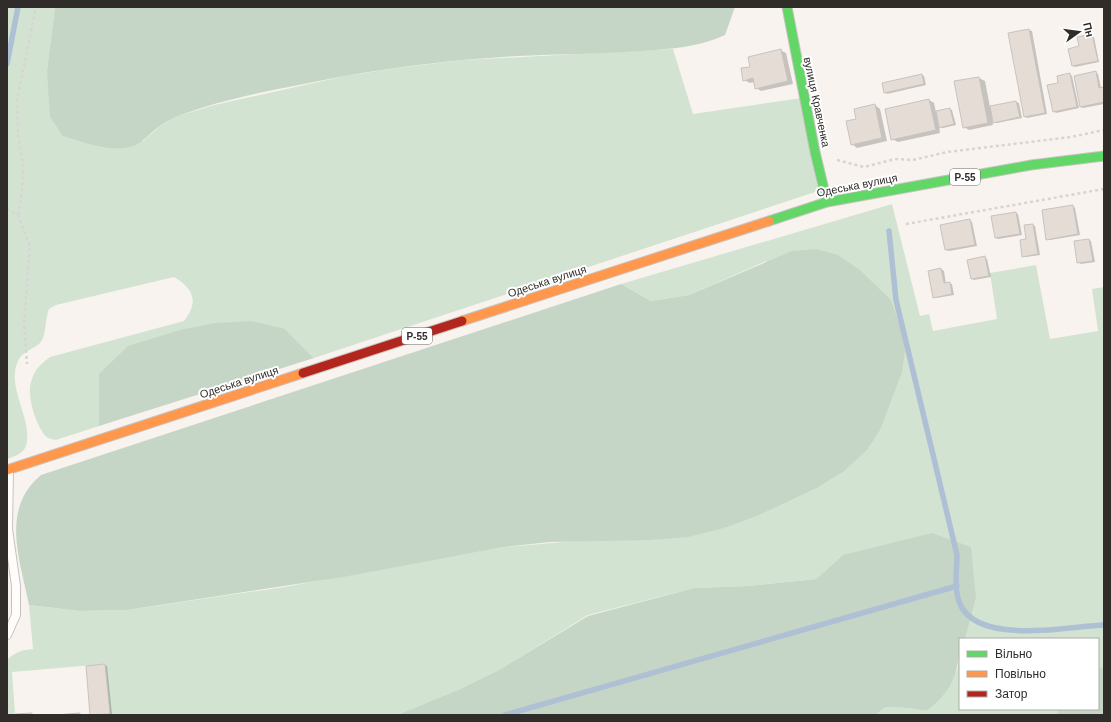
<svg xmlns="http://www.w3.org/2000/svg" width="1111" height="722" font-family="Arial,sans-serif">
<rect width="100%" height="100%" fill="#f8f3ee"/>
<!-- green -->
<path fill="#d3e3d2" d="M7 7H55L47 70 143 141 160 126 178 116 214 105 345 76 397 68 463 60 673 49 693 114 802 98 821 190 314 358 285 329 99 374V426L56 440C51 439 46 438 43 433 34 419 26 394 32 379 35 369 42 363 50 357L184 321C199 302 194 289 174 277L56 305 49 309C45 319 46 335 41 342 35 349 22 351 18 361 5 388 36 423 25 448 22 454 13 457 7 459Z
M892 204 920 316 929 314 933 331 997 319 990 273 1036 265 1050 339 1098 331 1092 289 1104 287V715H875L886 707 908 708 926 711 957 670 960 656V709H1098V639H965L976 599 843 555 816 579 748 586 694 588 588 615 499 670 460 689 397 715H110L105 664 12 672 15 714H7V660C15 652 22 650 33 649L29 605 80 611 127 610 284 587 504 547 587 540H652L728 527 760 515 817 488 843 472 766 261 689 295 651 301 621 284Z"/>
<!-- forest -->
<path fill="#c6d6c6" d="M55 7H735L725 35C700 47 671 49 642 51 601 54 560 54 519 56 461 59 402 66 345 76 291 87 230 96 178 116 173 119 165 122 160 126 150 132 143 144 130 147 107 152 84 142 63 136L50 117 47 70Z
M816 249 838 255 860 270 891 300 904 338 905 352 902 372 880 430 867 450 843 472 817 488 760 515 728 527 688 537 652 540 550 542 504 547 343 577 127 610 80 611 29 605C20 560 0 509 41 475L621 284 651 301 689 295 792 251Z
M252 321 285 329 314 358 99 426V374L128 346 180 330 215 323Z
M932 533 971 547 976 599 965 639H960C960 670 952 693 926 711L908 708 886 707 875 715H397L460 689 499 670 588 616 694 588 748 586 816 579 843 555Z
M1104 667V715H1057L1059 709H1098V669Z"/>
<!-- shadow -->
<path fill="#0003" d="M1029 30 1032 31 1047 114 1027 118 1025 116 1009 33Z
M1092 35 1094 37 1099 62 1075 67 1073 66Z
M780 50 786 53 793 84 761 91 756 88 754 82 750 83 744 80Z
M1095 72 1098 74 1101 88H1104V104L1083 108 1081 107Z
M1070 74 1072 76 1079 108 1056 113 1054 111 1060 83Z
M922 75 924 76 926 85 887 94 885 92Z
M979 78 985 81 990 107 1016 102 1019 103 1022 118 997 123 992 121 993 125 969 130 964 127 955 82Z
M929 100 934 103 936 112 950 109 952 110 956 125 943 128 939 126 940 133 898 142 892 139Z
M875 105 880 109 887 141 857 148 852 144 857 120Z
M1073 206 1075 208 1080 235 1050 240 1047 239Z
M1016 213 1018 214 1022 235 998 239 996 238Z
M970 220 972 222 977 246 949 251 946 250 941 226Z
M1033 225 1035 226 1040 255 1026 257 1023 256Z
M1089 240 1091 241 1095 262 1081 264 1078 262Z
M985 257 987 259 991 277 974 280 972 279Z
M941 269 944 271 946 284H952L954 295 936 298 934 297Z
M105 665 107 666 112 714 92 715Z"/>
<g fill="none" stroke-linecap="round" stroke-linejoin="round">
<!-- stream -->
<path stroke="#aec0d3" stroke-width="5.5" d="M7 64 18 7
M889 231 896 300 957 555C957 569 954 585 958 598 970 648 1068 626 1104 625
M505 715 957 586"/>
</g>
<!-- building -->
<path fill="#e5dcd5" stroke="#c7c3c0" d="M1029 29 1045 113 1024 117 1008 33Z
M1092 34 1098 61 1072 66 1068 49 1079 46 1077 37Z
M781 49 788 81 755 89 753 78 743 81 741 68 750 67 748 57Z
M1096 71 1099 88 1104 87V102L1080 107 1074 76Z
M1070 73 1077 107 1053 112 1047 85 1058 83 1057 76Z
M922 74 924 84 884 93 882 83Z
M979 77 988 123 963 128 954 81Z
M929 99 936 130 891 140 885 109Z
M1016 101 1020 117 993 123 990 106Z
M875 104 882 138 851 145 846 121 856 119 854 109Z
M950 108 954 124 939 128 936 111Z
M1073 205 1078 234 1046 240 1042 210Z
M1016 212 1020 234 995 238 991 216Z
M970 219 975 245 945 250 940 225Z
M1033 224 1038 254 1022 257 1020 240 1026 239 1024 225Z
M1089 239 1093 261 1077 263 1074 241Z
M985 256 989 276 971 279 967 260Z
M941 268 944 283 950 282 952 294 933 298 928 271Z
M105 664 110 714 90 715 86 666Z
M32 713V715H15V714Z
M80 713V715H55Z"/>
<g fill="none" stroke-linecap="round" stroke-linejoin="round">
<defs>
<path id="lane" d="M7 635 16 615V586L8 529 9 471"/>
<path id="fast" d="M787 7 815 152 827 202
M769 221 827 202 1031 165 1104 156"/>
<path id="slow" d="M462 321 769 221
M7 470 303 373"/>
<path id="jam" d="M303 373 462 321"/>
</defs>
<!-- lane casing -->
<use href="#lane" stroke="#c7c4c0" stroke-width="10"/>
<!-- fast casing -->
<use href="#fast" stroke="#c7c4c0" stroke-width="11"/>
<!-- slow casing -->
<use href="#slow" stroke="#c7c4c0" stroke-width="11"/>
<!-- jam casing -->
<use href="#jam" stroke="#c7c4c0" stroke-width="11"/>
<!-- path -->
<path stroke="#d6d5d4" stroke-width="2.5" stroke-dasharray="3 3" stroke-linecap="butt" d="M837 160 864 167 895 159 913 160 947 152 1071 137 1104 130
M7 209 18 215 30 246 24 322 27 364
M18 215 22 192 23 164 18 134 17 100 36 7
M906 224 1104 189"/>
<!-- lane -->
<use href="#lane" stroke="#fefdfc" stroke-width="8"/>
<!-- fast -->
<use href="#fast" stroke="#63d668" stroke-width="9"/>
<!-- slow -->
<use href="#slow" stroke="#ff974d" stroke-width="9"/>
<!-- jam -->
<use href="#jam" stroke="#b3261e" stroke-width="9"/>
</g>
<g text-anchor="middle" stroke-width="4" stroke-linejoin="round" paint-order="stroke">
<!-- shield labels -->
<g fill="#fff" stroke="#6d6b69" stroke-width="1">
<rect x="950" y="169" width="30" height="16" rx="3"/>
<rect x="402" y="328" width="30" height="16" rx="3"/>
</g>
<g font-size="10" font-weight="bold" fill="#2f2c29">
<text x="965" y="181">Р-55</text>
<text x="417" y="340">Р-55</text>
</g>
<!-- street labels -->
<g font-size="11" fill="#2f2c29" stroke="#fff">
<text transform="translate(817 102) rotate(78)" y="4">вулиця Кравченка</text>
<text transform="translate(857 185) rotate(-11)" y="4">Одеська вулиця</text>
<text transform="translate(547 281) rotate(-18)" y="4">Одеська вулиця</text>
<text transform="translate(239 382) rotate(-18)" y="4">Одеська вулиця</text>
</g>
</g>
<!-- border -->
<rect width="1111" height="722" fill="none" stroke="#2f2c29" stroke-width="16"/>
<!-- legend -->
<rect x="959" y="638" width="140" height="72" fill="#ffffff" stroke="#acaba9"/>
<rect x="967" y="651" width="20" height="6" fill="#63d668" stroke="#acaba9"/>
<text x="995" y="658" font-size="12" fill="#2f2c29">Вільно</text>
<rect x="967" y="671" width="20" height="6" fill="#ff974d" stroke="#acaba9"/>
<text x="995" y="678" font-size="12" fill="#2f2c29">Повільно</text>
<rect x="967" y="691" width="20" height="6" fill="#b3261e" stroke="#acaba9"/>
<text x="995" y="698" font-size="12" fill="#2f2c29">Затор</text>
<!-- north arrow -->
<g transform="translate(1079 32) rotate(76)" stroke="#ffffff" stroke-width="3" paint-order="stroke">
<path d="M0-3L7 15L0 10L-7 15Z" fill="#2f2c29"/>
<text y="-6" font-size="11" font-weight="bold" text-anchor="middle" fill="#2f2c29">Пн</text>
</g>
</svg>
